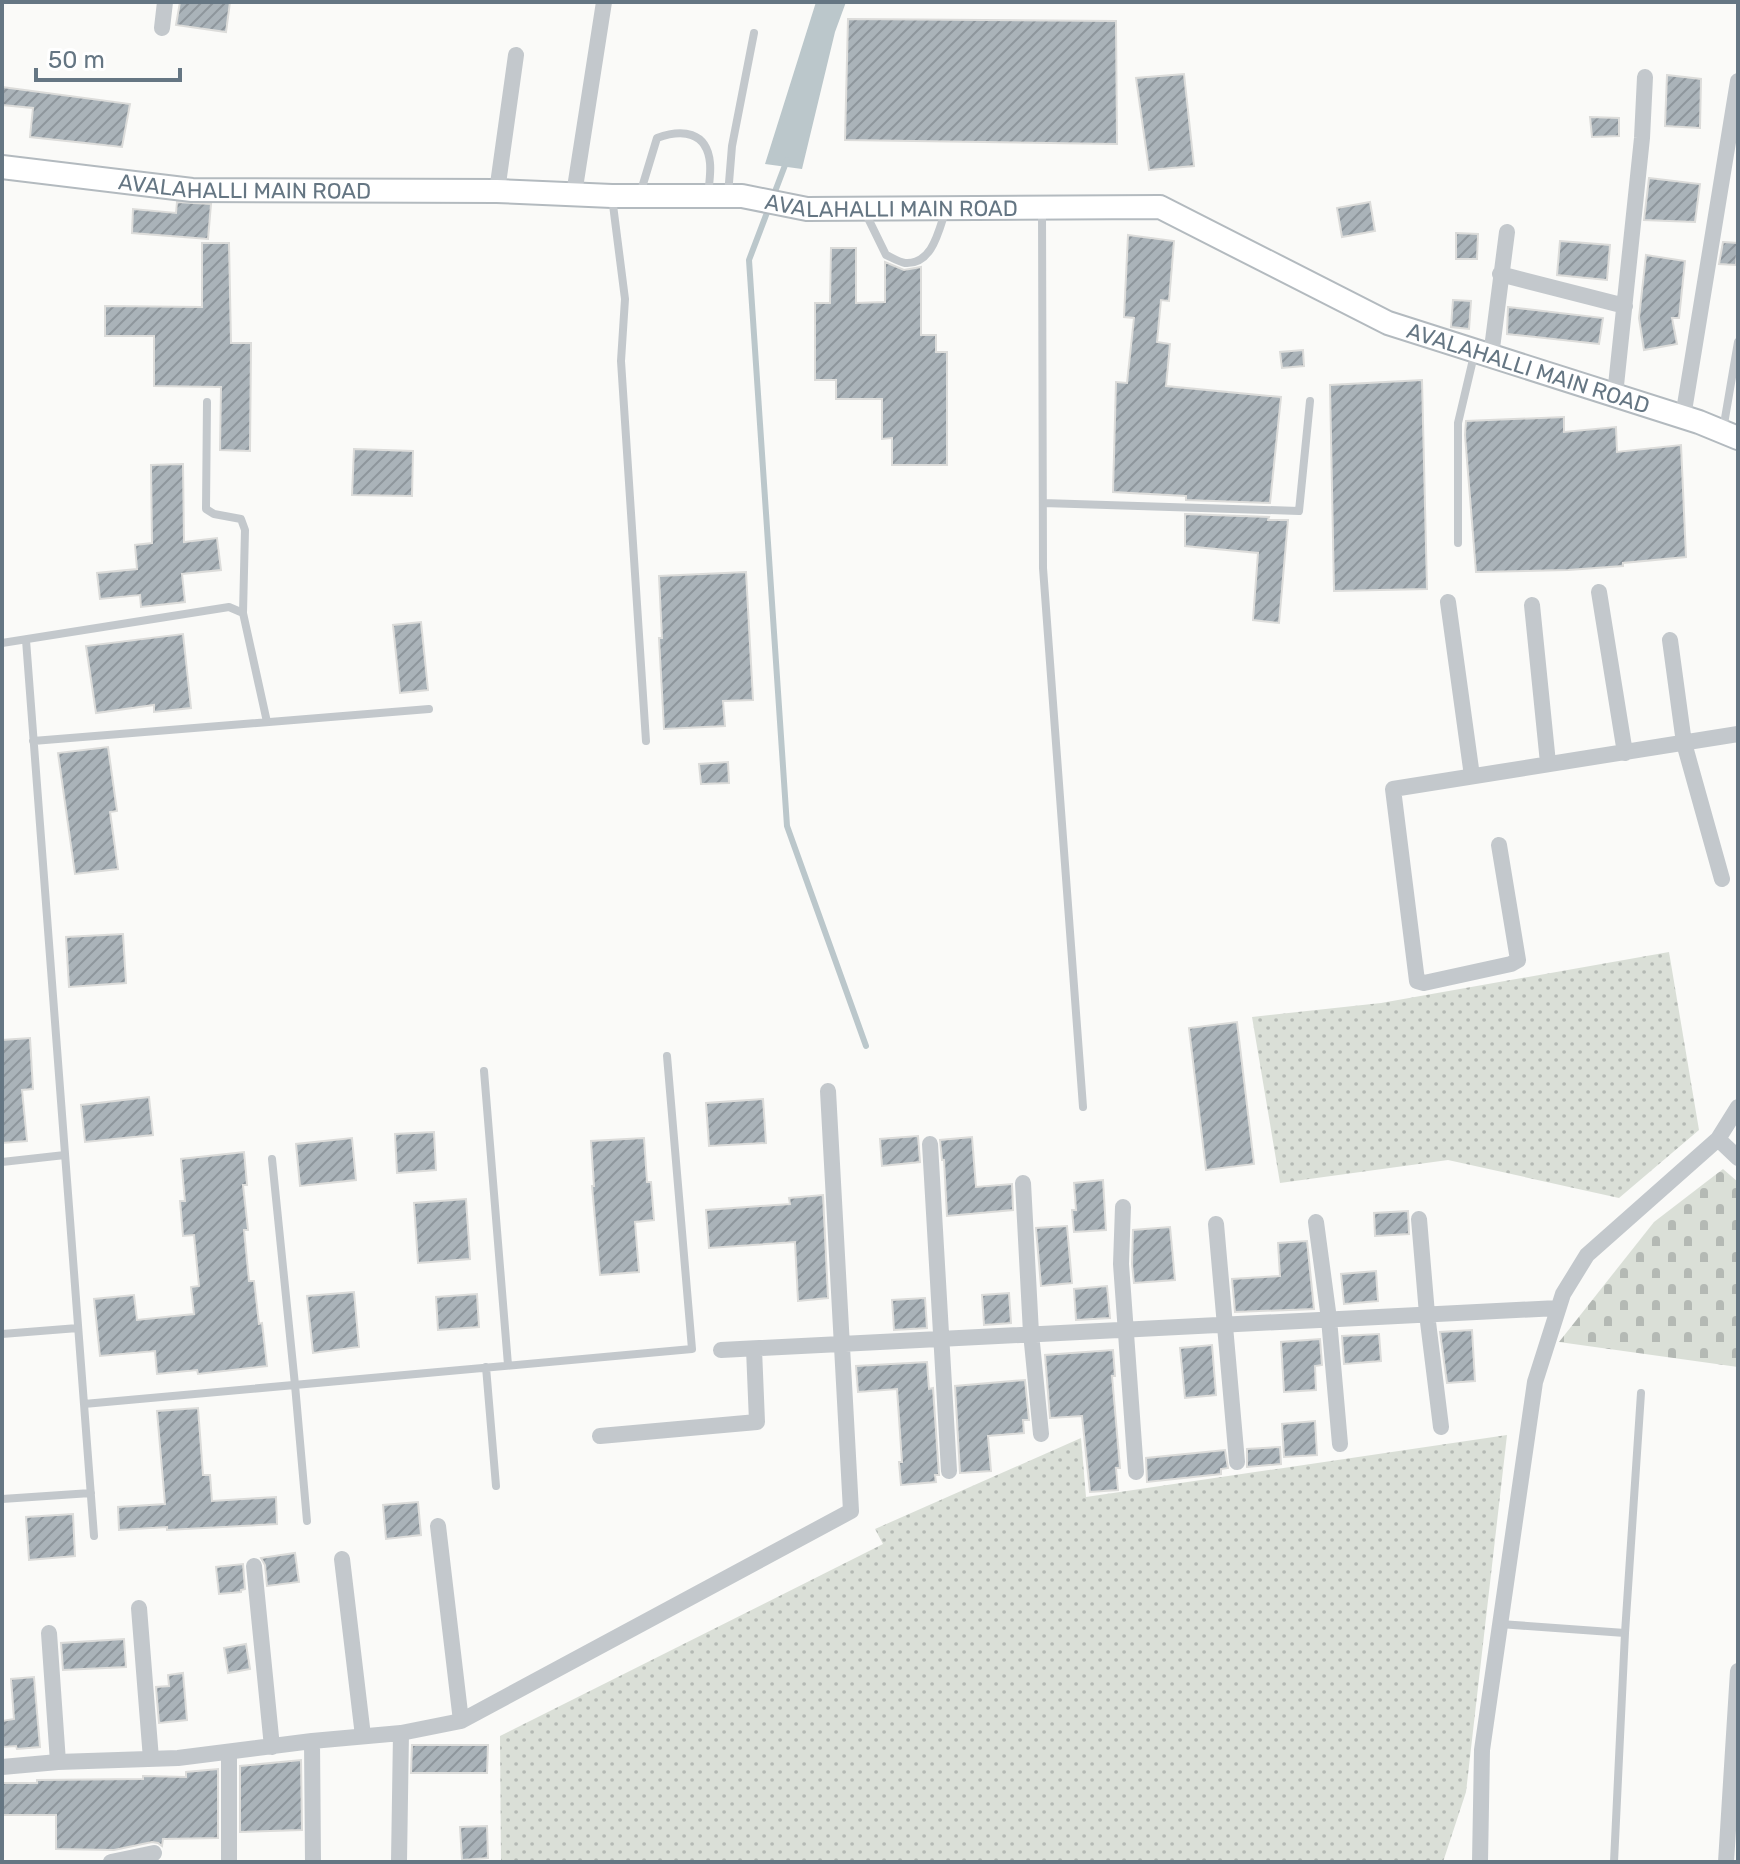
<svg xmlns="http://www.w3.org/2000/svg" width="1740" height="1864" font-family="Rubik,sans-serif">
<defs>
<pattern id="grass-dots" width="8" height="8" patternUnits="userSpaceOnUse" patternTransform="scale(2)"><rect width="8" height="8" fill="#dadfd7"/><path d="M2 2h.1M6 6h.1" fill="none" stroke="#b4b9b4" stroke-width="1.8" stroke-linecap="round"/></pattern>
<pattern id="cemetery-stones" width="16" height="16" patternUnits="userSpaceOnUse" patternTransform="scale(2)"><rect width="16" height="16" fill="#dadfd7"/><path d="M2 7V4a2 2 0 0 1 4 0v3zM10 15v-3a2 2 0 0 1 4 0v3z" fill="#b4b9b4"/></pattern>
<pattern id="building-hatch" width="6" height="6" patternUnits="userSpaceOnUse" patternTransform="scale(2)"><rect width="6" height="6" fill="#aab3b9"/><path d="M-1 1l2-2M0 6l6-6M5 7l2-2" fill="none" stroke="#8e969c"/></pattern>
</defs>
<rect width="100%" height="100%" fill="#fafaf8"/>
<!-- grass -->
<path fill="url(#grass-dots)" d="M1669 952 1699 1130 1619 1198 1448 1160 1280 1183 1252 1017 1381 1003Z
M1507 1435 1466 1792 1443 1862H501L500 1736 883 1544 875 1529 1081 1438 1086 1497Z"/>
<!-- cemetery -->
<path fill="url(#cemetery-stones)" d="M1723 1169 1738 1182V1367L1559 1342 1654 1222Z"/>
<!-- water -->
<path fill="#bbc7cb" d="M816 2H846L835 32 802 169 765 164Z"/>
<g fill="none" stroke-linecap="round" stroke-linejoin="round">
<!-- stream -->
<path stroke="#bbc7cb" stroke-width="6" d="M787 160 749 260 787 826 866 1046"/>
</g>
<!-- building -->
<path fill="url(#building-hatch)" stroke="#dcdcda" stroke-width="2" d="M180 2H230L226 32 176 25Z
M848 19 1116 21 1117 144 845 140Z
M1184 74 1194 166 1149 170 1136 78Z
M1667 75 1701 79 1700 128 1665 126Z
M2 87 130 104 122 147 30 137 33 108 2 105Z
M1590 117 1619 118V136L1592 137Z
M1649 178 1700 184 1695 222 1644 220Z
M177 202 211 204 208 239 132 233 133 209 176 213Z
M1370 202 1375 231 1342 237 1337 208Z
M1456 233 1478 234 1477 259H1456Z
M1128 235 1174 241 1169 301 1161 300 1157 342 1170 344 1166 386 1281 397 1270 503 1186 500V496L1113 492 1116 382 1127 383 1134 318 1124 317Z
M1560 241 1610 245 1607 280 1557 275Z
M1723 242 1738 243 1736 265 1719 264Z
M202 243H229L231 343H251L250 451 220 450 221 387 154 386V336H105V306L202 307Z
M831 248H856V303L885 302V262L904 270 921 267V335H936V352H947V465H892V438L882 439V399H836V380H815V303H830Z
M1646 255 1685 261 1679 318H1672L1677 344 1644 350 1639 318Z
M1453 300 1471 301 1469 329 1451 327Z
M1508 307 1603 318 1599 344 1507 334Z
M1303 350 1304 366 1282 368 1280 352Z
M1422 380 1427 589 1334 591 1330 385Z
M1564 417V432L1616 427 1617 452 1681 445 1686 557 1623 563V566L1568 570 1476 572 1465 435 1466 421Z
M354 449 413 451 412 496 352 495Z
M183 464 184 542 217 538 221 570 182 574 185 602 141 607 140 595 100 599 97 573 137 569 135 545 152 543 151 465Z
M1185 514 1269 517 1268 520H1288L1279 623 1253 620 1258 553 1185 546Z
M746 572 753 700 723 701 725 726 664 729 659 638H662L659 576Z
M421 622 428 690 400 693 393 625Z
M183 634 191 708 154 712V705L96 713 86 646Z
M108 747 117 811 110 812 118 869 75 874 58 753Z
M728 762 729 783 701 784 699 764Z
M123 934 126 983 69 987 66 937Z
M1237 1022 1254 1164 1206 1170 1189 1028Z
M30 1038 33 1089 22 1090 27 1141 2 1143V1040Z
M149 1097 153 1135 85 1142 81 1105Z
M763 1099 766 1143 709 1146 706 1103Z
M434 1132 436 1170 397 1173 395 1134Z
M918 1136 920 1162 882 1166 880 1139Z
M972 1137 976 1187 1012 1184 1013 1210 947 1216 944 1160H942L940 1140Z
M352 1138 356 1180 300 1186 296 1144Z
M644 1138 647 1182H651L654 1220 635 1222 639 1272 600 1275 592 1186H594L591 1141Z
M244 1152 247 1185H243L248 1230H244L249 1281H254L259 1324 262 1323 267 1366 198 1374 197 1370 157 1374 155 1351 100 1356 94 1299 134 1295 137 1320 194 1314 191 1287 199 1286 194 1235 183 1236 180 1201H185L181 1159Z
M1103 1180 1106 1230 1074 1232 1072 1210H1076L1074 1183Z
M823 1195 828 1298 798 1301 795 1242 709 1248 706 1210 790 1204 789 1198Z
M466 1199 470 1259 418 1263 414 1203Z
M1408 1211 1409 1234 1375 1236 1374 1213Z
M1067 1226 1072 1283 1041 1286 1036 1228Z
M1170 1227 1175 1280 1134 1283 1132 1264 1133 1230Z
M1307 1241 1314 1309 1235 1312 1232 1279 1280 1276 1278 1243Z
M1376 1271 1378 1301 1344 1304 1341 1274Z
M1107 1286 1110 1318 1076 1320 1074 1289Z
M354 1292 359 1347 313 1353 307 1296Z
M1009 1293 1011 1323 984 1325 982 1295Z
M477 1294 479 1327 438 1330 436 1297Z
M925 1298 927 1328 894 1330 892 1300Z
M1472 1330 1475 1381 1447 1383 1440 1332Z
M1379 1334 1381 1361 1344 1364 1342 1336Z
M1320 1339 1322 1365 1315 1366 1316 1390 1284 1392 1281 1342Z
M1212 1345 1216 1395 1185 1398 1180 1348Z
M1113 1350 1115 1376H1112L1120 1468H1116L1118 1490 1090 1492 1082 1416 1050 1418 1045 1355Z
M927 1362 929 1389 933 1388 939 1475H935L936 1482 901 1485 899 1462H902L897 1389 858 1392 856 1366Z
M1025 1380 1029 1420H1023L1024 1433 988 1436 991 1471 960 1473 955 1386Z
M198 1408 203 1475H210L212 1501 276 1497 277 1524 167 1530V1527L119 1530 118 1507 165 1504 157 1411Z
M1315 1421 1317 1455 1284 1457 1282 1424Z
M1280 1447 1281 1464 1247 1467V1449Z
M1225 1450 1228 1468 1221 1469V1474L1147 1482 1146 1458Z
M418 1502 421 1535 386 1539 383 1505Z
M73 1514 75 1556 29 1560 26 1517Z
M295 1553 299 1582 267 1586 265 1565 261 1558Z
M243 1564 245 1589 241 1590V1592L219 1594 216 1567Z
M124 1639 126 1667 63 1670 61 1643Z
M246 1644 250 1669 228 1673 224 1648Z
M183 1673 187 1720 159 1723 156 1687 169 1686 168 1675Z
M34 1677 40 1747 17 1749 16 1746 2 1747V1721L14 1719 11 1679Z
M412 1745H488L487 1773H411Z
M301 1760 302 1830 240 1832V1766Z
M218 1769V1838L163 1839 162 1846 158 1843 152 1842 114 1850 56 1849V1815H2V1783H37V1780L143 1779V1776L186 1777V1772Z
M487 1826 488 1858 462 1860 460 1827Z"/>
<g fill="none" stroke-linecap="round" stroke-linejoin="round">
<defs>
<g id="secondary">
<path id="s1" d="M2 167 192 190 497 191 612 196H742L807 209 1160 207 1388 323 1699 422 1738 438"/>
</g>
</defs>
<!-- secondary casing -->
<use href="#secondary" stroke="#b3babf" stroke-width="26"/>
<!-- service -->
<path stroke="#c3c8cc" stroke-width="8" d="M640 194 657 138C682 129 707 131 710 163 711 173 709 185 708 195
M728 195 732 146 754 33
M612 197 625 299 621 361 646 741
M1042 210 1043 568 1083 1107
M865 212 886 255C891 257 899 262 905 263 933 265 939 229 946 209
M207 402 206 509 214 514 241 519 245 530 243 613
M1723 430 1738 342
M1043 503 1299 511 1310 401
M1458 543V423L1475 351
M26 640 94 1536
M2 643 229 607 243 613 267 722
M33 741 429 709
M484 1071 508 1365
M272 1159 295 1385 307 1521
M2 1162 65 1155
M2 1334 78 1328
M486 1367 496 1486
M84 1404 692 1349 667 1056
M2 1499 91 1493
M1500 1624 1625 1633 1614 1862
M1625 1633 1641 1393"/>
<!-- minor -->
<path stroke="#c3c8cc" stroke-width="16" d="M162 28 165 2
M497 191 516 55
M574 194 604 2
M1500 274 1625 306
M1491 356 1507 232
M1615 395 1642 138 1645 77
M1683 417 1738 81
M1599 592 1625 753
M1448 602 1472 776
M1532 605 1548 763
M1670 640 1684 743 1722 879
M1499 845 1518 960 1511 964 1424 983 1417 981 1393 789C1508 771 1623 753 1738 734
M1718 1139 1738 1158
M930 1144 949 1471
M1023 1183 1031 1333 1041 1434
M1123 1207 1121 1264 1136 1472
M1419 1219 1427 1314 1441 1427
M1316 1222 1329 1319 1340 1444
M1216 1224 1237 1462
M721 1350C1000 1335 1279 1321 1558 1308
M600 1436 757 1422 754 1349
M438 1526 461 1721 851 1511 828 1091
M342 1559 363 1736
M254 1566 272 1747
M139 1608 151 1759
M49 1633 58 1762
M312 1741 313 1862
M2 1767 58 1762 178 1758 312 1741 401 1733 461 1721
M111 1862 154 1853
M229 1862V1753
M399 1862 401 1733
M1480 1862 1482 1750 1535 1382 1563 1294 1587 1255 1718 1139 1738 1107
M1726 1862 1738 1671"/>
<!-- secondary -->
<use href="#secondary" stroke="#fff" stroke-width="22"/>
</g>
<g text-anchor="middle" stroke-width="8" stroke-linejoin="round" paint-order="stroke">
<!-- street labels -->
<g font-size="22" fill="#657683" stroke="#fff">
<text dy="8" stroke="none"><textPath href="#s1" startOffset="244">AVALAHALLI MAIN ROAD</textPath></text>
<text dy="8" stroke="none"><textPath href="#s1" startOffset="892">AVALAHALLI MAIN ROAD</textPath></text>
<text dy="8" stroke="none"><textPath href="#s1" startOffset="1564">AVALAHALLI MAIN ROAD</textPath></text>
</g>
</g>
<!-- border -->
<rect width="1740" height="1864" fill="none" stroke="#657683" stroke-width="8"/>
<!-- scale -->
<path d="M36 68v12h144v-12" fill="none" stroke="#657683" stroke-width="4"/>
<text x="48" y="68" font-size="24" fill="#657683" stroke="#ffffff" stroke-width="6" paint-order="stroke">50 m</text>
</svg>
